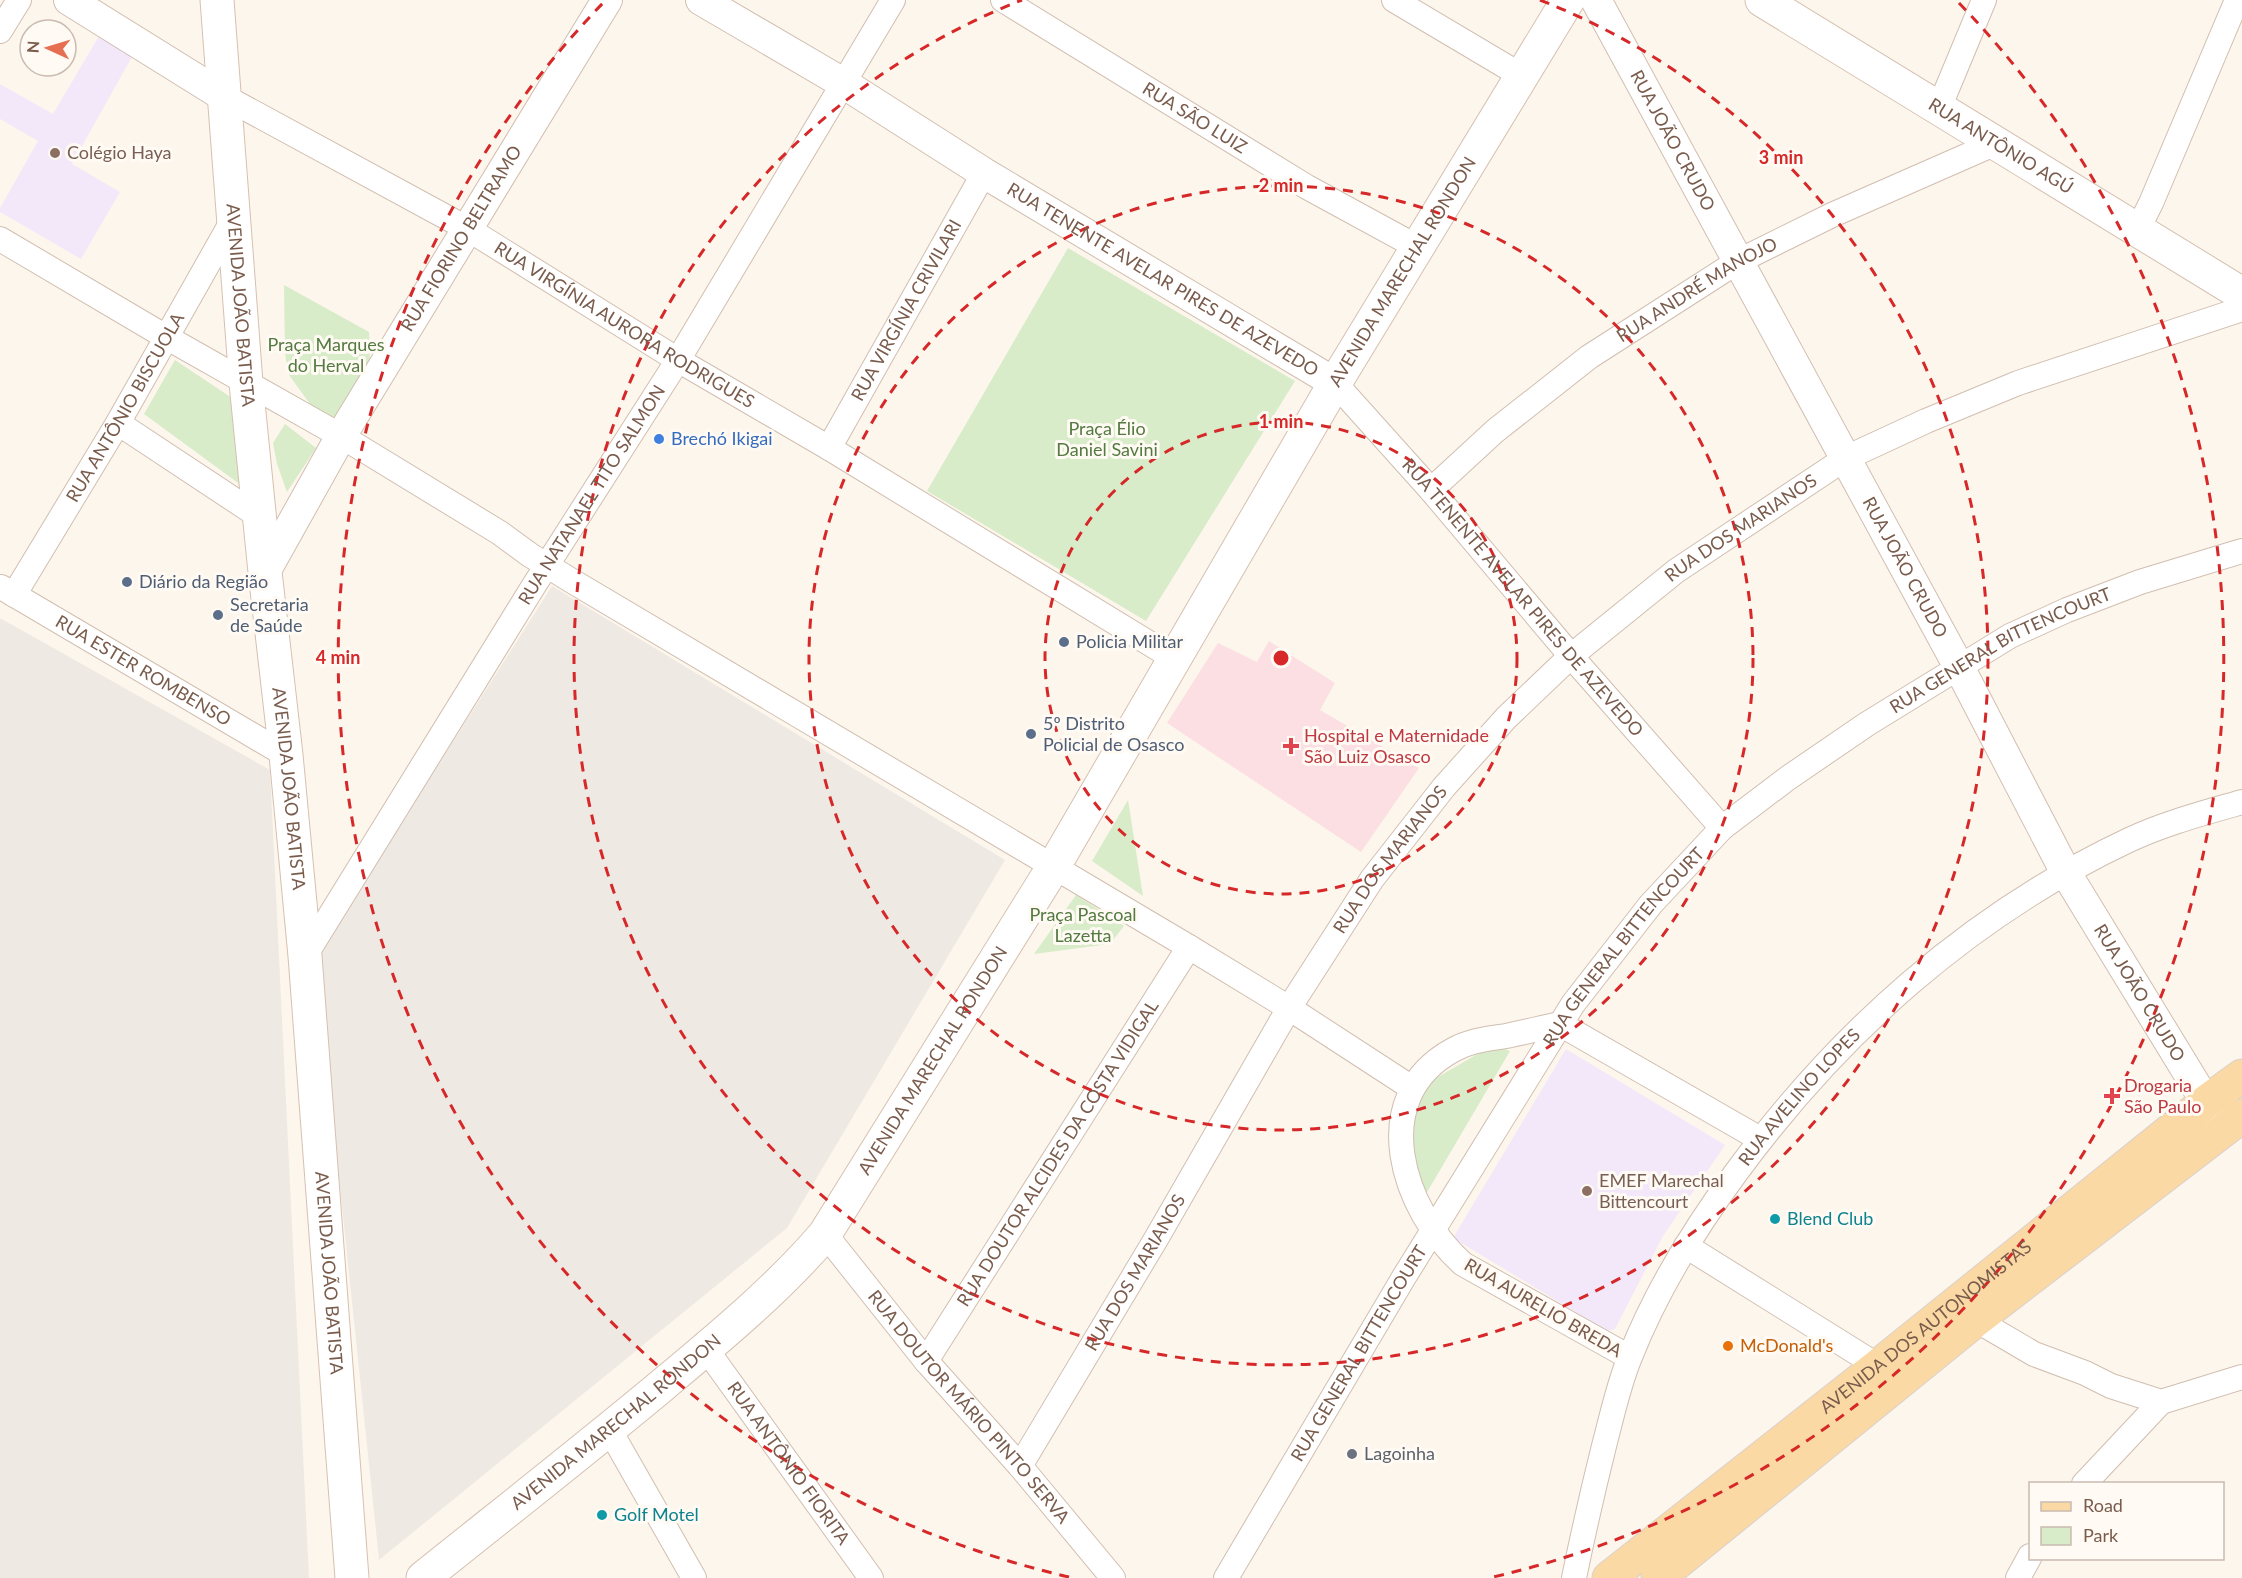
<svg xmlns="http://www.w3.org/2000/svg" width="2242" height="1578" font-family="Lato,sans-serif">
<rect width="100%" height="100%" fill="#fdf6ec"/>
<!-- industrial -->
<path fill="#efe9e4" d="M552 586 1005 860 787 1228 379 1560 316 957Z
M0 618 270 770 309 1578H0Z"/>
<!-- education -->
<path fill="#f3e8fa" d="M99 36 133 55 72 164 120 192 81 259 0 212V208L38 141 0 119V84L53 114Z
M1566 1049 1725 1145 1663 1236 1615 1329 1607 1331 1453 1238Z"/>
<!-- medical -->
<path fill="#fbdfe3" d="M1269 641 1335 683 1320 710 1419 768 1361 852 1167 723 1218 643 1257 662Z"/>
<!-- green -->
<path fill="#d8ecc9" d="M1068 248 1295 381 1146 621 927 491Z
M284 285 369 332 370 363 334 420 310 404 289 375 285 354Z
M175 360 235 400 245 488 144 414Z
M285 424 316 448 287 492 277 464 273 443Z
M1128 800 1143 896 1092 861Z
M1076 895 1124 926 1110 944 1034 954Z
M1493 1045 1510 1051 1426 1194 1408 1159 1411 1117 1431 1081Z"/>
<g fill="none" stroke-linecap="round" stroke-linejoin="round">
<defs>
<g id="minor">
<path id="s1" d="M1003 0 1307 187 1419 248"/>
<path d="M1394 0 1522 76"/>
<path d="M0 31 19 0"/>
<path id="s2" d="M225 97 468 229 678 360 829 448 1175 659"/>
<path d="M1939 108 1984 0"/>
<path d="M2138 229 2151 203 2237 0"/>
<path d="M0 239 166 337 341 436 500 533 530 555 572 581 1189 947 1289 1008 1412 1088"/>
<path id="s3" d="M1335 383 1431 490 1571 656 1722 828"/>
<path d="M118 423 260 517"/>
<path id="s4" d="M829 448 984 173"/>
<path id="s5" d="M1431 490 1495 431 1589 357 1737 262 1832 215 1996 143"/>
<path id="s6" d="M1 587 286 755"/>
<path id="s7" d="M14 595 118 423 234 218"/>
<path id="s8" d="M305 956 533 587 678 360 893 0"/>
<path id="s9" d="M825 1234 926 1361 1020 1466 1113 1578"/>
<path d="M1686 1246 1878 1366"/>
<path d="M1976 1320 2034 1354 2085 1373 2111 1386 2161 1402 2242 1377"/>
<path id="s10" d="M706 1349 871 1578"/>
<path d="M1629 1357 1463 1264C1403 1211 1365 1098 1453 1050 1471 1040 1488 1039 1506 1036 1525 1032 1542 1028 1560 1024L1760 1139"/>
<path id="s11" d="M926 1361 1189 947"/>
<path d="M609 1429 694 1578"/>
<path id="s12" d="M1020 1466 1156 1239 1289 1008 1372 879 1444 787 1506 718 1571 656 1676 571 1846 458 1926 421 2018 383 2242 309"/>
<path d="M2084 1484 2161 1402"/>
<path id="s13" d="M1226 1578 1404 1277 1573 1004 1651 904 1722 828 1788 778 1867 724 2010 636 2067 610 2140 582 2242 551"/>
<path id="s14" d="M1574 1578C1583 1534 1593 1490 1604 1446 1612 1416 1618 1386 1630 1357 1656 1291 1693 1231 1735 1174 1838 1033 1970 915 2129 840 2165 823 2204 813 2242 802"/>
<path d="M2018 1578 2030 1556"/>
</g>
<g id="tertiary">
<path d="M69 0 225 97"/>
<path id="s15" d="M701 0 843 83 984 173 1335 383"/>
<path id="s16" d="M1596 0 1959 667 2066 873 2206 1102 2220 1121"/>
<path id="s17" d="M265 572 341 436 607 0"/>
</g>
<g id="secondary">
<path id="s18" d="M217 0 246 383 265 572 286 755 305 956 352 1578"/>
<path id="s19" d="M1762 0 2242 294"/>
<path id="s20" d="M423 1578C504 1513 586 1449 665 1383 721 1336 778 1289 825 1234L1054 866 1335 383 1568 0"/>
</g>
<g id="primary">
<path id="s21" d="M1609 1578 1878 1366 2206 1102 2242 1076"/>
<path d="M1658 1578 1976 1320 2242 1116"/>
</g>
</defs>
<!-- minor casing -->
<use href="#minor" stroke="#d1beb0" stroke-width="26"/>
<!-- tertiary casing -->
<use href="#tertiary" stroke="#d1beb0" stroke-width="32"/>
<!-- secondary casing -->
<use href="#secondary" stroke="#d6c0b0" stroke-width="35"/>
<!-- primary casing -->
<use href="#primary" stroke="#dad1cd" stroke-width="35"/>
<!-- minor -->
<use href="#minor" stroke="#fff" stroke-width="24"/>
<!-- tertiary -->
<use href="#tertiary" stroke="#fff" stroke-width="30"/>
<!-- secondary -->
<use href="#secondary" stroke="#fff" stroke-width="33"/>
<!-- primary -->
<use href="#primary" stroke="#fbd9a5" stroke-width="33"/>
</g>
<!-- distance rings -->
<g fill="none" stroke="#d62828" stroke-width="3" stroke-dasharray="10 8">
<circle cx="1281" cy="658" r="236"/>
<circle cx="1281" cy="658" r="472"/>
<path d="M1540 0A707 707 0 1 1 1022 0"/>
<path d="M1069 1577A943 943 0 0 1 603 3M1959 3A943 943 0 0 1 1493 1577"/>
</g>
<!-- markers -->
<g fill="#8d6e63" stroke="#fffaf3" stroke-width="2">
<circle cx="55" cy="153" r="6"/>
<circle cx="1587" cy="1191" r="6"/>
</g>
<circle fill="#3f7fe0" stroke="#fffaf3" stroke-width="2" cx="659" cy="439" r="6"/>
<g fill="#5c6f8a" stroke="#fffaf3" stroke-width="2">
<circle cx="127" cy="582" r="6"/>
<circle cx="218" cy="615" r="6"/>
<circle cx="1064" cy="642" r="6"/>
<circle cx="1031" cy="734" r="6"/>
</g>
<g fill="#e0444e" stroke="#fffaf3" stroke-width="2">
<path d="M1288 737h6v6h6v6h-6v6h-6v-6h-6v-6h6z"/>
<path d="M2109 1087h6v6h6v6h-6v6h-6v-6h-6v-6h6z"/>
</g>
<g fill="#0f9aa8" stroke="#fffaf3" stroke-width="2">
<circle cx="1775" cy="1219" r="6"/>
<circle cx="602" cy="1515" r="6"/>
</g>
<circle fill="#e8710a" stroke="#fffaf3" stroke-width="2" cx="1728" cy="1346" r="6"/>
<circle fill="#6b7280" stroke="#fffaf3" stroke-width="2" cx="1352" cy="1454" r="6"/>
<g text-anchor="middle" stroke-width="6" stroke-linejoin="round" paint-order="stroke">
<!-- street labels -->
<g font-size="18" fill="#7a5c4d" stroke="#fffaf3">
<text dy="6" stroke="none"><textPath href="#s1" startOffset="225">RUA SÃO LUIZ</textPath></text>
<text dy="6" stroke="none"><textPath href="#s16" startOffset="160">RUA JOÃO CRUDO</textPath></text>
<text dy="6" stroke="none"><textPath href="#s19" startOffset="280">RUA ANTÔNIO AGÚ</textPath></text>
<text dy="6" stroke="none"><textPath href="#s17" startOffset="387">RUA FIORINO BELTRAMO</textPath></text>
<text dy="6" stroke="none"><textPath href="#s20" startOffset="1652">AVENIDA MARECHAL RONDON</textPath></text>
<text dy="6" stroke="none"><textPath href="#s15" startOffset="540">RUA TENENTE AVELAR PIRES DE AZEVEDO</textPath></text>
<text dy="6" stroke="none"><textPath href="#s5" startOffset="334">RUA ANDRÉ MANOJO</textPath></text>
<text dy="6" stroke="none"><textPath href="#s18" startOffset="306">AVENIDA JOÃO BATISTA</textPath></text>
<text dy="6" stroke="none"><textPath href="#s4" startOffset="158">RUA VIRGÍNIA CRIVILARI</textPath></text>
<text dy="6" stroke="none"><textPath href="#s2" startOffset="460">RUA VIRGÍNIA AURORA RODRIGUES</textPath></text>
<text dy="6" stroke="none"><textPath href="#s7" startOffset="218">RUA ANTÔNIO BISCUOLA</textPath></text>
<text dy="6" stroke="none"><textPath href="#s8" startOffset="543">RUA NATANAEL TITO SALMON</textPath></text>
<text dy="6" stroke="none"><textPath href="#s12" startOffset="1197">RUA DOS MARIANOS</textPath></text>
<text dy="6" stroke="none"><textPath href="#s16" startOffset="646">RUA JOÃO CRUDO</textPath></text>
<text dy="6" stroke="none"><textPath href="#s3" startOffset="285">RUA TENENTE AVELAR PIRES DE AZEVEDO</textPath></text>
<text dy="6" stroke="none"><textPath href="#s13" startOffset="1233">RUA GENERAL BITTENCOURT</textPath></text>
<text dy="6" stroke="none"><textPath href="#s6" startOffset="165">RUA ESTER ROMBENSO</textPath></text>
<text dy="6" stroke="none"><textPath href="#s18" startOffset="792">AVENIDA JOÃO BATISTA</textPath></text>
<text dy="6" stroke="none"><textPath href="#s12" startOffset="711">RUA DOS MARIANOS</textPath></text>
<text dy="6" stroke="none"><textPath href="#s13" startOffset="747">RUA GENERAL BITTENCOURT</textPath></text>
<text dy="6" stroke="none"><textPath href="#s16" startOffset="1132">RUA JOÃO CRUDO</textPath></text>
<text dy="6" stroke="none"><textPath href="#s20" startOffset="734">AVENIDA MARECHAL RONDON</textPath></text>
<text dy="6" stroke="none"><textPath href="#s14" startOffset="540">RUA AVELINO LOPES</textPath></text>
<text dy="6" stroke="none"><textPath href="#s11" startOffset="246">RUA DOUTOR ALCIDES DA COSTA VIDIGAL</textPath></text>
<text dy="6" stroke="none"><textPath href="#s12" startOffset="225">RUA DOS MARIANOS</textPath></text>
<text dy="6" stroke="none"><textPath href="#s18" startOffset="1278">AVENIDA JOÃO BATISTA</textPath></text>
<text transform="translate(1543 1308) rotate(30)" y="6">RUA AURELIO BREDA</text>
<text dy="6" stroke="none"><textPath href="#s21" startOffset="404">AVENIDA DOS AUTONOMISTAS</textPath></text>
<text dy="6" stroke="none"><textPath href="#s13" startOffset="261">RUA GENERAL BITTENCOURT</textPath></text>
<text dy="6" stroke="none"><textPath href="#s9" startOffset="225">RUA DOUTOR MÁRIO PINTO SERVA</textPath></text>
<text dy="6" stroke="none"><textPath href="#s20" startOffset="248">AVENIDA MARECHAL RONDON</textPath></text>
<text dy="6" stroke="none"><textPath href="#s10" startOffset="141">RUA ANTÔNIO FIORITA</textPath></text>
</g>
<!-- education labels -->
<g font-size="18" fill="#785e54" stroke="#fffaf3" text-anchor="start">
<text x="67" y="159">Colégio Haya</text>
<text x="1599" y="1187">EMEF Marechal<tspan x="1599" dy="21">Bittencourt</tspan></text>
</g>
<!-- park labels -->
<g font-size="18" fill="#537a41" stroke="#fffaf3">
<text x="326" y="351">Praça Marques<tspan x="326" dy="21">do Herval</tspan></text>
<text x="1107" y="435">Praça Élio<tspan x="1107" dy="21">Daniel Savini</tspan></text>
<text x="1083" y="921">Praça Pascoal<tspan x="1083" dy="21">Lazetta</tspan></text>
</g>
<!-- shop labels -->
<g font-size="18" fill="#366cbe" stroke="#fffaf3" text-anchor="start">
<text x="671" y="445">Brechó Ikigai</text>
</g>
<!-- service labels -->
<g font-size="18" fill="#4e5e75" stroke="#fffaf3" text-anchor="start">
<text x="139" y="588">Diário da Região</text>
<text x="230" y="611">Secretaria<tspan x="230" dy="21">de Saúde</tspan></text>
<text x="1076" y="648">Policia Militar</text>
<text x="1043" y="730">5º Distrito<tspan x="1043" dy="21">Policial de Osasco</tspan></text>
</g>
<!-- health labels -->
<g font-size="18" fill="#be3a42" stroke="#fffaf3" text-anchor="start">
<text x="1304" y="742">Hospital e Maternidade<tspan x="1304" dy="21">São Luiz Osasco</tspan></text>
<text x="2124" y="1092">Drogaria<tspan x="2124" dy="21">São Paulo</tspan></text>
</g>
<!-- culture labels -->
<g font-size="18" fill="#0d838f" stroke="#fffaf3" text-anchor="start">
<text x="1787" y="1225">Blend Club</text>
<text x="614" y="1521">Golf Motel</text>
</g>
<!-- food labels -->
<g font-size="18" fill="#c56008" stroke="#fffaf3" text-anchor="start">
<text x="1740" y="1352">McDonald's</text>
</g>
<!-- worship labels -->
<g font-size="18" fill="#5b616d" stroke="#fffaf3" text-anchor="start">
<text x="1364" y="1460">Lagoinha</text>
</g>
</g>
<circle cx="1281" cy="658" r="9" fill="#d62828" stroke="#fffaf3" stroke-width="3"/>
<g font-size="18" text-anchor="middle" font-weight="bold" fill="#d62828" stroke="#fffaf3" stroke-width="6" stroke-linejoin="round" paint-order="stroke">
<text x="1781" y="164">3 min</text>
<text x="1281" y="192">2 min</text>
<text x="1281" y="428">1 min</text>
<text x="338" y="664">4 min</text>
</g>
<!-- legend -->
<rect x="2029" y="1482" width="195" height="78" fill="#fffaf3" stroke="#cabbb1" stroke-width="1.5"/>
<rect x="2041" y="1502" width="30" height="9" fill="#fbd9a5" stroke="#cabbb1" stroke-width="1.5"/>
<text x="2083" y="1512" font-size="18" fill="#7a5c4d">Road</text>
<rect x="2041" y="1527" width="30" height="18" fill="#d8ecc9" stroke="#cabbb1" stroke-width="1.5"/>
<text x="2083" y="1542" font-size="18" fill="#7a5c4d">Park</text>
<!-- north arrow -->
<g transform="translate(48 48) rotate(274)"><circle r="28" fill="#fffaf3" stroke="#cabbb1" stroke-width="1.5"/>
<path d="M0-4.5L10 22L0 15L-10 22Z" fill="#e76f51"/>
<text y="-9" font-size="16" font-weight="bold" text-anchor="middle" fill="#7a5c4d">N</text>
</g>
</svg>
